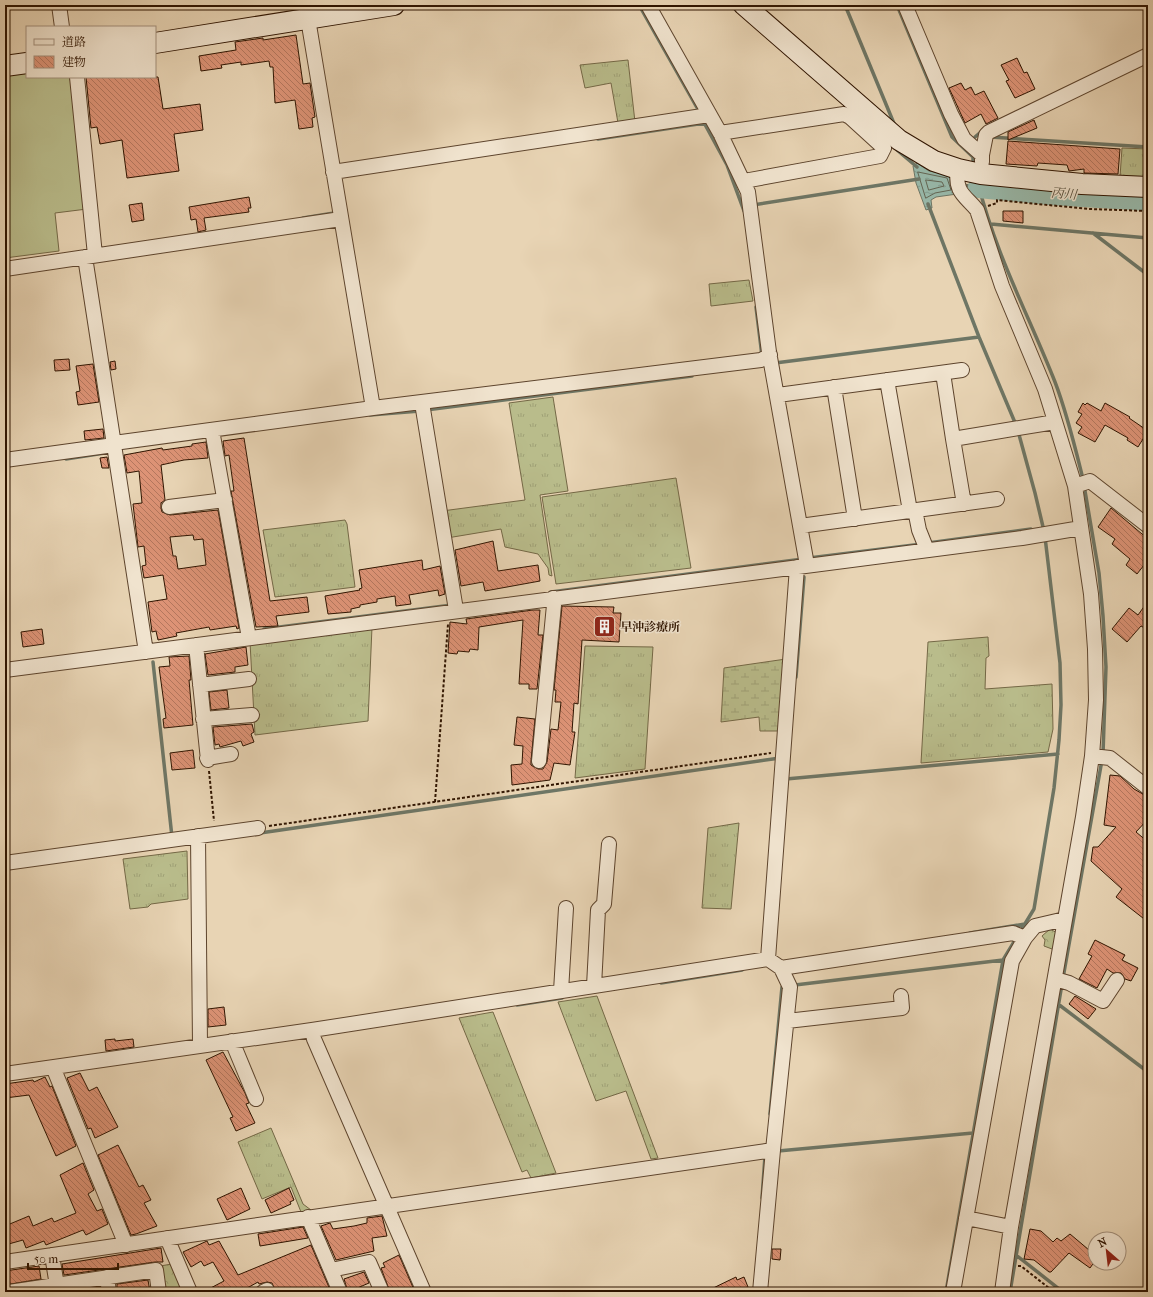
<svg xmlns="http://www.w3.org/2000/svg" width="1153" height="1297" font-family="'IM FELL French Canon','Noto Serif JP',serif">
<defs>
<pattern id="grass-tufts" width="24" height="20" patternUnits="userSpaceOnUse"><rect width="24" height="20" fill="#b9bc8b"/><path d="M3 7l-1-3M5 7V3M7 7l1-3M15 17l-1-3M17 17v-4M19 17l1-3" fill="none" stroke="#9fa176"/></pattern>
<pattern id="forest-crowns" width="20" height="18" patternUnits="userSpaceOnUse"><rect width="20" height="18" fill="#b9bc8b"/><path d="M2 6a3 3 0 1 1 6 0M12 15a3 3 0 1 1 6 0" fill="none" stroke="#9fa176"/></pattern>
<pattern id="wetland-marsh" width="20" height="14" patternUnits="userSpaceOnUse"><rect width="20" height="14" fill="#b9bc8b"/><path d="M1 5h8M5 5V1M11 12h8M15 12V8" fill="none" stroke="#9fa176"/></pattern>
<pattern id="water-ripples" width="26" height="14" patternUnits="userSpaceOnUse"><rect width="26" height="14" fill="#98b8a9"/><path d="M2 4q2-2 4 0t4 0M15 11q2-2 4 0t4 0" fill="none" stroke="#839d90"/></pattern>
<pattern id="building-back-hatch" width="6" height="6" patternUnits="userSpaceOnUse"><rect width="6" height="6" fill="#dd9376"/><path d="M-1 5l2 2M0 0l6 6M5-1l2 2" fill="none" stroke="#b4775e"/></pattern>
</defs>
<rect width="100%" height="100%" fill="#e8d4b4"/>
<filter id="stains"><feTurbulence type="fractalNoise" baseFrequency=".005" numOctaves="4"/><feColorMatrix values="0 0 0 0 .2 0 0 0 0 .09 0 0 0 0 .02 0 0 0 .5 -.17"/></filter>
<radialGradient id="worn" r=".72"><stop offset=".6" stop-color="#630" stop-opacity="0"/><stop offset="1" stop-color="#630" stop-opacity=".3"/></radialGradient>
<!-- grass -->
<path fill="url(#grass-tufts)" stroke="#746846" d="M628 60 635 122 618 123 611 83 585 88 580 65Z
M1122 148 1148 149V179L1120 177Z
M749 280 753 301 711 306 709 284Z
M553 397 568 491 540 495 552 576 549 575 548 568 538 554 505 547 501 529 447 538 442 511 525 500 509 403Z
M676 478 691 568 556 584 542 497Z
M345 520 347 524 355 587 275 597 263 530Z
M372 627 368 721 255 735 250 642Z
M988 637 989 656 986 658 985 689 1052 684 1053 729 1048 752 921 763 928 642Z
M585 646 653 647 645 769 575 778Z
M739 823 731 909 702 908 708 828Z
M187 851 188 899 151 904 148 907 130 909 123 859Z
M597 996 658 1158 651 1159 626 1091 596 1101 558 1002Z
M493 1012 556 1173 531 1178 527 1170 522 1172 459 1018Z
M271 1128 303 1204 311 1210 301 1212 291 1187 262 1199 238 1142Z"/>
<!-- forest -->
<path fill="url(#forest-crowns)" stroke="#746846" d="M1050 929 1059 934 1057 947 1052 949 1044 946 1045 940 1042 936Z
M172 1264 183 1292H164L160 1266Z"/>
<!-- wetland -->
<path fill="url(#wetland-marsh)" stroke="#746846" d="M786 659 780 731H760L759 717 721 722 724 668Z"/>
<!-- pitch -->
<path fill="#b9bc8b" stroke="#746846" d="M27 70V77H70L87 209 55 213 59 251 5 258V73Z"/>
<!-- water -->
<path fill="url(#water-ripples)" stroke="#6e7665" d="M917 163 929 171 950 175 957 194 936 197 931 200 932 208 926 210 916 183 913 166Z"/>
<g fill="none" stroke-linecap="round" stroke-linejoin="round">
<!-- shore -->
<path stroke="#646654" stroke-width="1" d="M918 172 947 178 951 190 935 193 926 198Z
M926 180 942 182 944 186 929 190Z"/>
<!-- stream -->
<path stroke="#6e7665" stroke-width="3.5" d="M639 5 700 113
M731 5 737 11
M845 5 895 126
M897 5 952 137 973 157V162
M702 119 727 165 744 211
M975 137 982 131
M990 137 1148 147
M598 139 705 123
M897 150 917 167
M978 183C995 253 1029 316 1055 382 1067 413 1075 447 1083 479
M961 185 979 187
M928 204 979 337 1016 425
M753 205 919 179
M303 218 334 213
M991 224 1148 238
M1093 233 1148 275
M756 307 762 356
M775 363 979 337
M426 410 692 376
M370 415 420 411
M1018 431 1035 493 1044 531
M66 459 111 452
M1084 485 1099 573 1103 616 1106 667 1103 754
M928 543 1031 529
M809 558 922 544
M551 592 803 559
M264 629 452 605
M153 662 172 837
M796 677 804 577
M786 779 1058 754
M260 833 780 758
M1020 932 1034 909 1054 788 1059 740 1061 705 1060 663 1045 537
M970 933 1025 924
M1063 978 1102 760
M661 983 742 970
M795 985 1003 960
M1058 1004 1148 1072
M517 1005 562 998
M770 1114 782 987
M778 1151 973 1133
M762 1198 765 1156
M1016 1255 1063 1292
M946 1292 1003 960 1017 937
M1010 1292 1062 984"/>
<!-- river -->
<path stroke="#98b8a9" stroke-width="22" d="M979 187 1049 194 1148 200"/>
</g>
<!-- building -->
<path fill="url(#building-back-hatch)" stroke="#2f1400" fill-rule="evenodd" d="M296 35 303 84 310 83 315 117 312 118 313 127 299 129 295 100 275 103 273 67H270L269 61 241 65V62L221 65 222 68 201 71 199 56 236 50 235 42 263 38V40Z
M1017 58 1024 73 1027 72 1035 89 1015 98 1006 81 1009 80 1001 65Z
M86 77H158L163 109 200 104 203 130 174 134 179 171 127 178 122 140 100 144 97 127 91 128Z
M961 83 965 90 971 87 975 95 984 91 998 118 986 124 981 114 965 123 949 88Z
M1034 120 1037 128 1008 140V132Z
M1008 141 1120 149 1118 174 1084 173V169L1069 171 1067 165 1038 163 1037 166 1006 164Z
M249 197 251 208H248L249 212 204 218 206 230 198 232 196 219 191 220 189 207Z
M142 203 144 220 132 222 129 205Z
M1003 211H1023V223L1003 221Z
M69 359 70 370 55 371 54 360Z
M115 361 116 369 111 370 110 362Z
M93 364 99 402 78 405 76 392 80 391 76 366Z
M1083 403 1085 405 1087 403 1101 411 1105 403 1130 417 1129 418 1148 431 1138 447 1127 440 1128 438 1105 425 1095 442 1078 433 1082 427 1076 423 1082 414 1078 412Z
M103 429 104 438 85 440 84 431Z
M244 438 270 601 307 597 309 612 276 616 278 626 256 627 231 491H234L229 455 225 456 223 441Z
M206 442 208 458 184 460 161 465 165 500 161 503V508L162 512 170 515 218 510 239 628 237 629 236 626 210 630 209 627 176 633 177 636 158 640 156 631 152 632 148 602 167 599 163 575 144 578 142 566 146 565 144 546 138 547 133 504 142 503 139 471 127 473 124 455 162 448 163 450 192 446V444ZM193 535 194 540 203 539 206 565 178 569 176 556H173L170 537Z
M107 457 109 468H102L100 458Z
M1111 508 1148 539V560L1137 574 1126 565 1130 559 1112 544 1115 539 1098 527Z
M493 541 498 571 538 565 540 581 485 591 483 582 461 586 455 550Z
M422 560 423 570 440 566 445 594 439 596 438 590 409 595 411 604 396 606 395 596 377 599V602L360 605V607L351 609V612L328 614 325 596 360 590 359 589 362 588 359 570Z
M1148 601V630L1141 626 1127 642 1112 629 1129 608 1138 615Z
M562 606 614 607 613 613H621L619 642 582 640 578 704 574 703 572 732H575L570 765 554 763 550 780 512 785 511 765 522 764 523 746 514 745 517 717 535 719 531 761V765L538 769H543L547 762 551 729 558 730 561 702H555L556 690H554Z
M533 610H540L538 635H543L537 689H529V684H519L523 620 479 627 478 650 470 649 469 652 458 651 457 654 448 653 450 622 467 624 466 619Z
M42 629 44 644 23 647 21 632Z
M246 647 248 665 235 667V672L208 675 205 654Z
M189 656 191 680H189L193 725 164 728 163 719 166 718 159 667 170 666 169 657Z
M227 690 229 708 211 710 209 692Z
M252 724 254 732 251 734 254 742 243 746 241 741 220 747 219 744 215 745 213 727Z
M193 750 195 768 172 770 170 753Z
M1110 775 1120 776 1134 789 1148 797V819L1136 832 1148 842V922L1116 897 1122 889 1091 861 1093 847H1098L1116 827 1104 825Z
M1095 940 1125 955 1122 960 1138 968 1131 981 1125 979 1121 973H1113L1107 969 1097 988 1079 979 1092 956 1088 954Z
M1075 996 1096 1009 1088 1019 1069 1004Z
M224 1007 226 1025 208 1027V1009Z
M115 1039V1041L133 1039 134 1047 106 1051 105 1040Z
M223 1052 245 1093 249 1103 246 1104 255 1123 236 1131 230 1118 233 1117 206 1060Z
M80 1073 89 1091 97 1087 118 1127 95 1138 91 1128 88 1129 67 1078Z
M45 1077 50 1087 52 1086 76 1146 56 1156 29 1095 5 1098V1084L33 1080 34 1082Z
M118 1145 139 1187 143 1185 151 1200 144 1203 157 1226 136 1234 131 1235 98 1155Z
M83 1163 94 1190 88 1194 97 1211 102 1209 108 1224 86 1235 83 1230 46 1245 44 1241 26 1248 23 1240 5 1245V1226L29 1216 33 1226 52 1218 54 1222 76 1213 60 1175Z
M241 1188 250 1209 227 1220 217 1199Z
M289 1188 294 1200 290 1202 291 1204 271 1213 265 1200Z
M382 1216 387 1236 372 1238 374 1251 336 1260 321 1226 330 1223 333 1229 354 1226 367 1223V1218Z
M303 1227 308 1238 260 1246 258 1234Z
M1030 1229 1041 1231 1053 1242 1057 1238 1061 1241 1070 1234 1095 1255V1261L1090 1268 1069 1253 1051 1272H1049L1034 1260 1024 1259Z
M207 1241 209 1245 219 1241 238 1275 311 1245 331 1292H276L272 1283 267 1282 259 1284 258 1282 240 1292H203L224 1281 213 1262 204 1266 201 1261 191 1267 183 1252Z
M161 1248 163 1262H155L64 1275 62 1264Z
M772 1249H781L780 1260 772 1259Z
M399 1255 415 1292H390L381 1268 385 1267 383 1263Z
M39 1266 41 1279 5 1285V1271Z
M364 1272 369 1283 348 1292 344 1279Z
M736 1277 737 1280 744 1277 750 1292H705Z
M148 1280 150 1292H117V1284Z
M100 1287V1292H66Z"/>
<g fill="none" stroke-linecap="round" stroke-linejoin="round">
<defs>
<path id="street" d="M59 5 62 27
M648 5 720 133 748 192 769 352 807 565
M905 5 951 114 964 139 982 155V162
M308 19 373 408 761 360 770 355
M77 77 95 255
M720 133 844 114 850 117 884 148 880 156 744 181
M982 155 986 135 989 132 1148 55
M958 169C954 193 966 196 977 210L1002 286 1045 389 1075 486 1091 594 1095 649 1096 700 1092 756 1083 817 1011 1227 1002 1292
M333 172 709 115
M85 257 146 652
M5 269 341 219
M943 373 953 439 1055 422
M887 380 910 511
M834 387 855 519
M778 395 962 370
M422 403 456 610
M212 430 249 638
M953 439 964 504
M114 443 373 408
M5 460 114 445
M1075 486 1090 481 1148 526
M169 507 225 500
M915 510 919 530 927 550
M800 526 997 499
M196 645 208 760
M5 670 1022 538 1081 528
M200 685 249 679
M203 719 252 715
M1092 756 1110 758 1148 788
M207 758 231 754
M539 761 554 605 553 598
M198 836 200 1045
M5 863 258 828
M1025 938 1035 926 1065 919
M768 959 797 567
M781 968 1013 933 1025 938 1012 961 953 1292
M1055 979 1069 983 1103 1001 1117 980
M594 986 598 910 604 904 609 844
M561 991 566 908
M787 1021 902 1008 901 996
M312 1030 314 1039 424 1292
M232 1041 256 1099
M53 1067 126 1245
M5 1074 312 1030 768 959 781 968 790 987 773 1150 760 1292
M308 1217 340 1292
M966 1218 1011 1227
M167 1238 190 1292
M52 1255 58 1292
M5 1262 773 1150
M331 1270 369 1262 382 1292
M107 1277 109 1292
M9 1292 156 1270 159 1292
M263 1292 267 1290 268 1292"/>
<path id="secondary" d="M744 5 899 140 934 161 958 169 981 174 1082 184 1148 187
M155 43 394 5
M5 66 27 63"/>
</defs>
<!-- street casing -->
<use href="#street" stroke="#5d442d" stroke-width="16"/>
<!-- secondary casing -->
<use href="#secondary" stroke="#2f1400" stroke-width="22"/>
<!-- path -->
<path stroke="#2f1400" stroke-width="2" stroke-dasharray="3 2" stroke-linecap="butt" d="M988 206 997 203V200L1089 209 1148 211
M209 771 214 821
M435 802 448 624
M269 826 771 753
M1018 1266H1021L1054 1292"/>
<!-- street -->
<use href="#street" stroke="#f0e3ce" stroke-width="14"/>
<!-- secondary -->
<use href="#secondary" stroke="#f0e3ce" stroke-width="20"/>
</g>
<!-- icons -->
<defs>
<symbol id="building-square" viewBox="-11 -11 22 22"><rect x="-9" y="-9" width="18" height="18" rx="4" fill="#8f2418" stroke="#f0e3ce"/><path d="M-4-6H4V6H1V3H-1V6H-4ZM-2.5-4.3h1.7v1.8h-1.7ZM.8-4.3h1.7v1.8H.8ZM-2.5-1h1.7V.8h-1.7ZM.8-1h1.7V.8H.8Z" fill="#fff"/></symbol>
</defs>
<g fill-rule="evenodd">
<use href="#building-square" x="592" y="614" width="25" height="25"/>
</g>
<g text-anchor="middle" stroke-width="3" stroke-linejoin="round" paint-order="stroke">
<!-- poi labels -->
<g font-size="12" font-weight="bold" fill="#2f1400" stroke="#f0e3ce" text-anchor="start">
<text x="620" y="631">早沖診療所</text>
</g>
<!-- water labels -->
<g font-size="13" font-style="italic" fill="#544d3b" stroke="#f0e3ce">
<text transform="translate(1064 193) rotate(5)" y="5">丙川</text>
</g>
</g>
<!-- margin -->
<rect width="1153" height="1297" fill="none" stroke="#e8d4b4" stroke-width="20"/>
<rect x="6" y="6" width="1141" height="1285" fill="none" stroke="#2f1400" stroke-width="2"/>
<rect x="10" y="10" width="1133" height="1277" fill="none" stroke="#2f1400"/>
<!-- legend -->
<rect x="26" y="26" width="130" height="52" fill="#f0e3ce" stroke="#a3907c"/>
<rect x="34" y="39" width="20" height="6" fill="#f0e3ce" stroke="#a3907c"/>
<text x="62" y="46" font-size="12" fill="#2f1400">道路</text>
<rect x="34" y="56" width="20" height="12" fill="url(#building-back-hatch)" stroke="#a3907c"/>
<text x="62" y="66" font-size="12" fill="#2f1400">建物</text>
<!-- north arrow -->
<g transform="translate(1107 1251) rotate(332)"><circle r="19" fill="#f0e3ce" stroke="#a3907c"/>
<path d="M0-3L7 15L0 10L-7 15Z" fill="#8f2418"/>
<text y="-6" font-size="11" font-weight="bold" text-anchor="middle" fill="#2f1400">N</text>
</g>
<!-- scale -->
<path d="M28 1263v6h90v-6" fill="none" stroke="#2f1400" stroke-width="2"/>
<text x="34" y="1263" font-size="12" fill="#2f1400" stroke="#f0e3ce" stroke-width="3" paint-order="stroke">50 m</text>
<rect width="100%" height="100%" filter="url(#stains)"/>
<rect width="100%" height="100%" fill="url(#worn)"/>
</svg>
